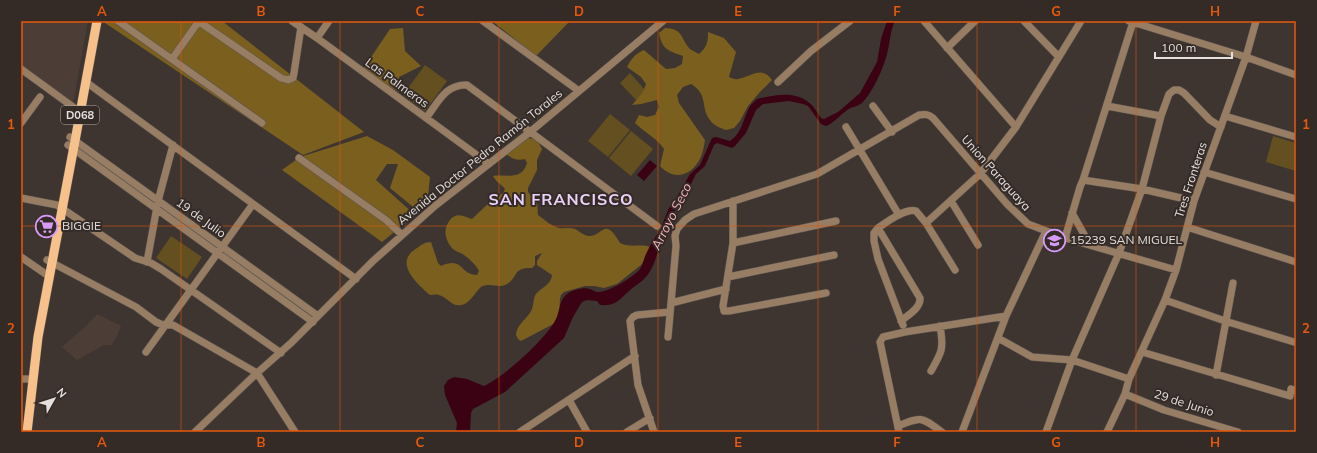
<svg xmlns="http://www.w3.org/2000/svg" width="1317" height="453" font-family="Mulish,sans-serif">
<rect width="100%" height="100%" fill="#3e3531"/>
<!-- built -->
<path fill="#4c3d36" d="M21 21H88L73 104 21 67Z
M97 314 121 326 115 340 111 345H104L77 360 62 347 87 325Z"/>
<!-- green -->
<path fill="#634f1f" d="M425 65 447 81 425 111 403 95Z
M630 73 646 91 636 100 620 83Z
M610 114 630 130 608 157 588 141Z
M631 131 653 149 631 176 609 158Z
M1273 136 1296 143V171L1266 162Z
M171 236 202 257 187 279 156 258Z"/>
<!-- forest -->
<path fill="#7a5f1f" d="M102 21H222L364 132 303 155Z
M492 21H570L536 56Z
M403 28 405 51 421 66 399 77V92L361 72 390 29Z
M665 28C684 29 680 38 690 49 692 51 696 52 699 54 707 47 708 42 708 32L724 38 736 52 729 77C732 78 735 80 738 79 751 77 762 65 772 80L760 92 748 106 740 121 734 128 726 130C720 128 713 125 710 120 700 107 709 95 691 84L683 87 677 95 679 103 705 140C704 146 703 153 700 159 691 176 674 181 660 166L664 149C658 139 644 132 635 123L639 115 647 117 655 115 659 107 657 100 641 104 632 105 643 92 646 84 641 77 627 67C631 59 635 54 644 50L666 69 675 68 682 64 683 56C669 51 662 50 659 33Z
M367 136 393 150 430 177 428 196 418 211 390 188 398 164H387L376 180 415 215 382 242 282 170 300 157Z
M529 138 537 140 542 149 537 160V170L528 188V192L537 202 538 215C545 220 551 226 559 228 565 229 570 227 575 229 579 231 583 235 588 236 603 237 604 215 620 243 633 249 644 242 653 249L641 265 617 284 604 288 594 286H585L564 292 561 295 560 299 559 321 521 341 518 339 516 335C517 323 528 319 532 309 534 304 533 298 536 294 542 287 551 285 552 275L537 265V261L542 253 535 256V265L532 268C511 267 519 279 505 285 497 288 489 282 481 287 475 292 470 304 461 305 452 307 447 297 439 295 436 294 433 295 430 295 416 283 393 262 417 248 421 245 425 242 431 242L438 263 441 266C463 256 460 275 477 275L479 271C475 264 470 259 464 255 460 252 456 252 453 249 446 242 443 231 448 223 455 211 462 216 472 219L492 200 503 193 505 189C501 184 496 182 493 176 506 174 522 181 527 163L525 159C518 161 512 159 506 154L512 145Z"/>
<!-- water -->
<path fill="#3b0213" d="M887 21H895C890 31 890 43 887 54 883 69 873 92 862 103 857 107 850 107 846 111 839 116 834 123 826 126L821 124 808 106 803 104 789 101 763 104 756 110 746 133 735 146 732 148 717 143 714 145 705 166 696 174 687 192 667 223 666 228 662 225 669 208 674 202 690 174 700 165 712 138 716 137 730 141C742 133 743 119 749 108 751 104 754 102 757 99 773 95 793 91 807 101 813 105 817 112 821 118L824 119 838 112 860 93 877 62 881 39Z
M650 160 657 166 644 181 637 175Z
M659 231 664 234C658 248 656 265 646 277 641 283 634 286 629 291 618 301 616 306 600 305L597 301 587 300 582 302 573 317 564 338 505 392 473 409 471 413 470 432H456L457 423 445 395 444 386 448 380 454 377 467 379 484 386C504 377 547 338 556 319 560 311 559 300 567 294 572 290 584 287 590 289 593 290 595 292 598 292 607 293 634 277 640 269 643 265 644 257 647 252 650 245 655 238 659 231Z"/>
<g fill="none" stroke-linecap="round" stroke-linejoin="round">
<!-- stream -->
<path stroke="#3b0213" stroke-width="1.5" d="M661 234 664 227"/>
<defs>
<path id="minor" d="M118 21 262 123
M198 21 281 78 288 80 293 78 294 73 301 27
M292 21 317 38 489 164
M483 21 579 91
M924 21 1016 127
M1024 21 1059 57
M1129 21 1246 57 1296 75
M317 38 329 21
M947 48 975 21
M172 59 199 21
M21 69 80 112
M86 82 356 279
M778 82 811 51 850 21
M873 106 892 132
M1107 106 1161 116
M1225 116 1296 137
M426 118C438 103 445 84 467 85L657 226
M21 123 40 97
M846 127 899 215
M70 137 318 316
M68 145 313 322
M299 158 386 220 402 235
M1204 172 1296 199
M1083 180 1142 189 1194 201
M21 198 57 205 135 258 151 263 161 269 281 353
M733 201V243L723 306 724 311H729L826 293
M951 201 978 245
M1072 213 1090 245
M926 223 980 174 1016 127 1081 21
M1187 227 1296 262
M878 228 874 233V241L878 259 903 325
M1065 238 1080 187 1083 180 1133 22
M733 243 836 221
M21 257 50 277
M47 260 136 307 156 322 163 325H173L257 373 295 432
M147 262 158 201 173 145
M728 277 834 255
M1165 300 1225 321 1294 342
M671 303 726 289
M901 321C908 315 921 308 920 298L878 228C887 222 905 208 916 211L926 223 955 270
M668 337 676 246 675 236 677 229 685 220 694 214 817 174 919 115C925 114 928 114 933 118L1007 204 1028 224 1065 238 1176 270
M998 338 1032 357 1072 360 1129 379
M146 352 253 204
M1142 352 1290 396 1291 389 1296 391
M931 371C942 352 944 349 940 326
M1216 375 1233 283
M21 379H32
M1125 394 1164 410 1238 432
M569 400 587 432
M898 426C922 416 921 417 942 432
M195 432 257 373 291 343 373 261 436 205 530 132 663 21
M520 432 635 356
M627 432 650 418
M654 432 638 385 630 321 633 317 637 315 670 312
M899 432 880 342 883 337 905 332 1006 316 1046 231
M962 432 1006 316
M1046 432 1072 360 1119 253 1142 189 1161 116 1169 94 1174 90H1179L1184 93 1210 120 1221 127
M1107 432 1125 394 1129 379 1165 300 1176 270 1194 201 1246 57 1256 21"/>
<path id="major" d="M27 432 38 337 75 141 97 21"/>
</defs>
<!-- minor casing -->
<use href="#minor" stroke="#5c5450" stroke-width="8"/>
<!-- major casing -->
<use href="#major" stroke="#5c5450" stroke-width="10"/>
<!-- minor -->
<use href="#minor" stroke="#977d63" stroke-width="7"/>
<!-- major -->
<use href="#major" stroke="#f7c18b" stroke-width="9"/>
</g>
<!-- grid -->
<path fill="none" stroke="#e8590c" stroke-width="1" stroke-opacity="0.55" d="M181 21V432M340 21V432M499 21V432M658 21V432M818 21V432M977 21V432M1136 21V432M21 226H1296"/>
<!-- icons -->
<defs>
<symbol id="supermarket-ring" viewBox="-11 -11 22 22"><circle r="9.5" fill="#342b27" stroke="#d89af8" stroke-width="1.5"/><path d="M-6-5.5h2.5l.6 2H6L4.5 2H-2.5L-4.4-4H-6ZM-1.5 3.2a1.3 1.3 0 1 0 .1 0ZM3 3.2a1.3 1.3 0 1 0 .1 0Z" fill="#d89af8"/></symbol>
<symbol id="school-ring" viewBox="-11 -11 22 22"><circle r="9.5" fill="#342b27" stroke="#d89af8" stroke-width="1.5"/><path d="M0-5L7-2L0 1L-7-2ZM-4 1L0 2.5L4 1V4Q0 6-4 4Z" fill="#d89af8"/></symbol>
</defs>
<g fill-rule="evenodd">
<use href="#supermarket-ring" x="34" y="214" width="25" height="25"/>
<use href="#school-ring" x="1042" y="228" width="25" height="25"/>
</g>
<g text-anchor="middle" stroke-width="4" stroke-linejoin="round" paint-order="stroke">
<!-- shield labels -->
<rect fill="#342b27" stroke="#b0a9a6" stroke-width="1" x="61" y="106" width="38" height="18" rx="3"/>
<g font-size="11" font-weight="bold" fill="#e5dfdd">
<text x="80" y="119">D068</text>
</g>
<!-- street labels -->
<g font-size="12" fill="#e5dfdd" stroke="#342b27">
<text transform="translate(397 83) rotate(36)" y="4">Las Palmeras</text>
<text transform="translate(480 157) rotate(-39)" y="4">Avenida Doctor Pedro Ramón Torales</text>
<text transform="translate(996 173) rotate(48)" y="4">Union Paraguaya</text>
<text transform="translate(1191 180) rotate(-72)" y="4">Tres Fronteras</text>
<text transform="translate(201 218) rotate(36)" y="4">19 de Julio</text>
<text transform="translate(1184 403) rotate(18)" y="4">29 de Junio</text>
</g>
<!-- poi labels -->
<g font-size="12" fill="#e5dfdd" stroke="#342b27" text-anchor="start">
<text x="62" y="230">BIGGIE</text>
<text x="1070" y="244">15239 SAN MIGUEL</text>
</g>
<!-- water labels -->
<g font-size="13" font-style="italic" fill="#fab3bc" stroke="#342b27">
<text transform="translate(671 216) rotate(-63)" y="5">Arroyo Seco</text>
</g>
<!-- district labels -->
<g font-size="16" font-weight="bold" letter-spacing="1" fill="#ebd1f9" stroke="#342b27">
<text x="561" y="205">SAN FRANCISCO</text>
</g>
</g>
<!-- border -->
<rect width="1317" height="453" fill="none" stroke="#342b27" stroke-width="44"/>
<!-- north arrow -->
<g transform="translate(54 399) rotate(51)" stroke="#342b27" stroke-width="3" paint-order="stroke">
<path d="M0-3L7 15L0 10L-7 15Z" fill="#e5dfdd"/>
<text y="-6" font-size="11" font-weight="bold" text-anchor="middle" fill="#e5dfdd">N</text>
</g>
<!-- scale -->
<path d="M1155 52v6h77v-6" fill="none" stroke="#e5dfdd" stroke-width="2"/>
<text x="1161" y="52" font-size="12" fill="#e5dfdd" stroke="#342b27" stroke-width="3" paint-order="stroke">100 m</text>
<rect x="22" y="22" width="1273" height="409" fill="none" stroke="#e8590c" stroke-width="1.5"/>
<g font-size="13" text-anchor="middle" font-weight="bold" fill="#e8590c">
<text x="102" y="16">A</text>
<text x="261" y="16">B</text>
<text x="420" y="16">C</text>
<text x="579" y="16">D</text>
<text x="738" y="16">E</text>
<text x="897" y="16">F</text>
<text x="1056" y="16">G</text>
<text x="1215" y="16">H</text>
<text x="11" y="129">1</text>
<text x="1306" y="129">1</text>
<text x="11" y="333">2</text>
<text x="1306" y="333">2</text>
<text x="102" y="447">A</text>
<text x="261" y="447">B</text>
<text x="420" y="447">C</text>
<text x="579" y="447">D</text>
<text x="738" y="447">E</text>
<text x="897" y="447">F</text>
<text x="1056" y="447">G</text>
<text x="1215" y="447">H</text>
</g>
</svg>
